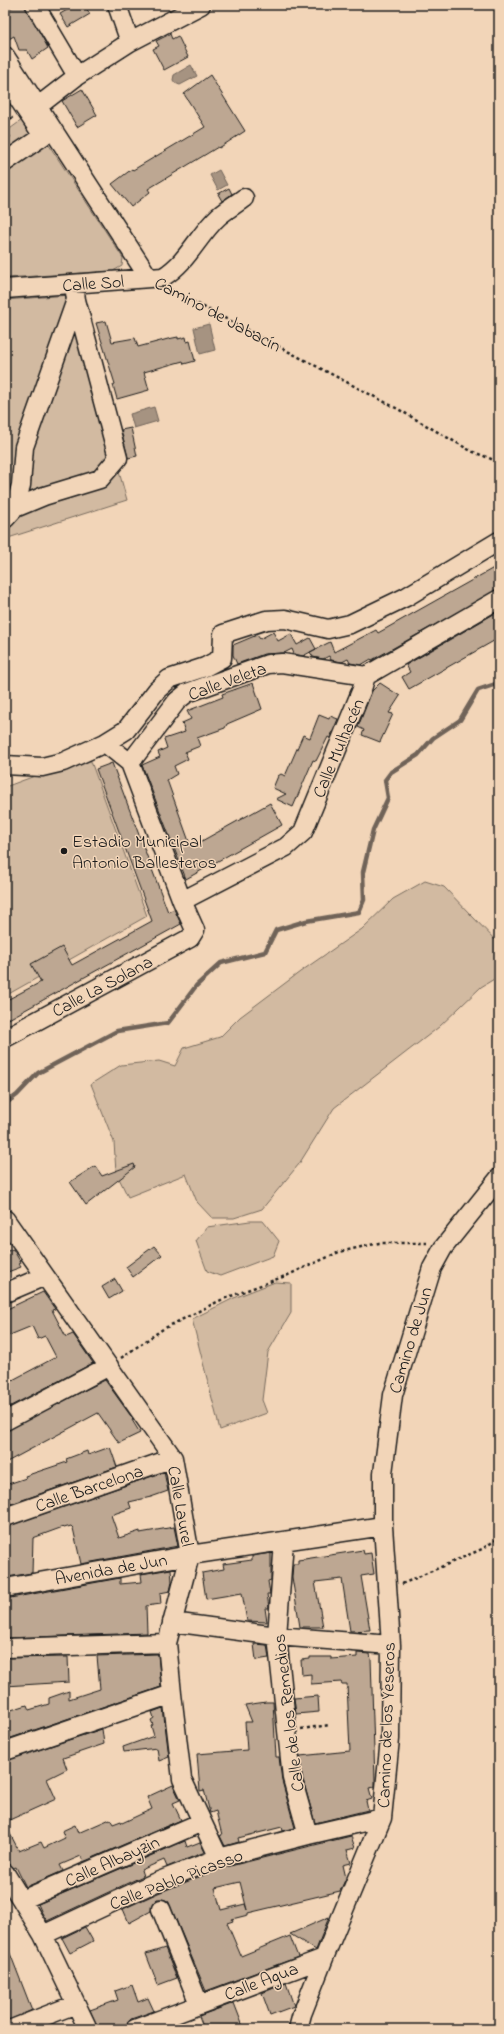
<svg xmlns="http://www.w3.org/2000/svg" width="504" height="2034" font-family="'Indie Flower',sans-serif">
<rect width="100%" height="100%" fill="#f2d5b8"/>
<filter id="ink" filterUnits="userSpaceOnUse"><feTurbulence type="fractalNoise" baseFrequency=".025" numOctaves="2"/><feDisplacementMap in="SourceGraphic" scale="8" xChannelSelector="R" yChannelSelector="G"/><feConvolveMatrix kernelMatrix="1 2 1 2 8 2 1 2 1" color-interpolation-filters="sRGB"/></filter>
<g filter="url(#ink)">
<!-- green -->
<path fill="#d2baa1" stroke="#776b5e" d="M5 94 13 106 5 112Z
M22 120 32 133 5 151V141L11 137 7 131Z
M43 136 123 258 122 266 113 271 5 278V162Z
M69 295 127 500 5 539V507L7 506 5 300Z
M89 756 147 916 5 996V787Z
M425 881 444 887 499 944V976L481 987 439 1027 334 1108 299 1164 262 1209 234 1218H212L197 1202 186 1174 128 1197 116 1172 114 1142 91 1084 121 1065 159 1061 175 1066 184 1048 220 1037 240 1017 300 972 362 929 393 899Z
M250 1221H263L279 1241 273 1256 220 1276 207 1271 196 1241 207 1227Z
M275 1282 291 1283V1313L268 1352 262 1400 267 1413 220 1430 192 1319 234 1298Z"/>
<!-- water -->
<path fill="#a69381" stroke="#6f6359" d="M191 65 197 76 180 85 175 83 173 80 174 75Z
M219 170 227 185 218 190 210 175Z
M209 324 215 350 200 354 194 328Z
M154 407 158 421 134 428 130 414Z"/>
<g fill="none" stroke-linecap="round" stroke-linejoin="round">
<!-- stream -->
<path stroke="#6f6359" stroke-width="4.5" d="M5 1104 17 1095 38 1073 117 1031 168 1023 196 986 221 963 265 952 276 930 306 921 359 912 364 900 363 872 373 830 388 798 385 780 391 772 418 755 433 738 460 720 478 690 499 683"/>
</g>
<!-- building -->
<path fill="#bda792" stroke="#1c1c1c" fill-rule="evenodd" d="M16 5H25L48 48 32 59 27 50H19L14 36 5 41V11Z
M76 5H84L90 14 68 27 60 14Z
M170 34 172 39 178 36 188 57 164 70 153 49 159 46 156 41Z
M210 75 245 131 219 148 218 147 148 189 150 192 131 207 112 184 132 169 133 170 205 127 184 94Z
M82 89 97 115 77 127 62 101Z
M229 188 232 194 222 201 218 194Z
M106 321 112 342 135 338 138 347 168 339 178 337V339L186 337 187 342 190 341 195 361 184 364 183 361 144 372 149 390 117 399 113 385 115 384 96 323Z
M131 428 137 456 128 458 121 430Z
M499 565V589L372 660 371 659 361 665 350 663 348 659 342 662 331 660 329 656 323 659 313 657 310 652 330 642 334 652 376 630 378 633Z
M499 611V638L409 689 402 677 410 672 406 665Z
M273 632 278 641 291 634 297 645 310 638 316 649 303 656 294 654 292 649 284 653 264 654 237 664 233 655V645L257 635 260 639Z
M253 683 262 709 227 724 225 728 197 738 200 746 185 752 188 759 174 766 177 774 167 780 191 847 270 803 282 825 186 879 142 765 160 757 158 752 167 748 164 739 185 732 182 723 191 719 187 711 223 697 222 694Z
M380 683 400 696 389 713 393 714 380 742 362 735 364 730 358 727 372 691Z
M319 715 329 719 330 716 338 719 330 738 328 737 316 761 313 760 293 807 276 799 286 794 273 788 278 776 281 774 285 776 303 735 310 738Z
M112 763 168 912 174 909 181 924 5 1021V1001L41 982 31 964 62 947 72 965 152 921 96 769Z
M134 1164 135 1167 86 1205 70 1182 95 1166 102 1176Z
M154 1246 162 1255 133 1277 126 1267Z
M13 1249 21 1263 19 1264 21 1267 5 1273V1252Z
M115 1279 122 1291 109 1299 102 1287Z
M43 1292 55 1309 52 1310 66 1337 73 1334 93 1363 5 1409V1384L56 1357 45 1336 38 1339 32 1326 5 1337V1310Z
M105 1380 133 1419 132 1420 140 1433 119 1443 98 1413 5 1463V1431Z
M110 1447 117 1467 11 1504 5 1485 26 1478 25 1476 67 1462 66 1459 87 1451 88 1455Z
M164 1472 168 1491 151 1497 129 1502 131 1508 111 1515 119 1538 140 1531V1533L174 1527 178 1546 81 1564 73 1528 71 1526 64 1528 63 1527 33 1538 32 1573 7 1577 5 1567V1527Z
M363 1550 364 1554 371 1553 374 1574 361 1576 370 1630 350 1631 342 1579 315 1582 323 1627H300L292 1577 293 1564H298V1560Z
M271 1553V1580L268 1581 270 1594H267L269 1608H265L267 1622 247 1621 242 1593 206 1599 202 1573 224 1569 223 1564 252 1560V1556Z
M171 1569 172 1582 170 1591 160 1593 161 1604 146 1606 147 1633 5 1638V1599L120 1578V1584L142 1582 141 1574Z
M254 1644 267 1645 269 1658 256 1660Z
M357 1653 370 1654 371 1659 375 1781V1787L369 1788 372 1799 366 1801 368 1810 315 1823 302 1776 300 1756 350 1751 347 1684H342L341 1682 311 1684V1674L302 1675 301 1660 310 1659V1657H331V1659L357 1657Z
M158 1654 161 1687 5 1740V1712L27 1705 29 1710 49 1704V1698L69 1691V1699L100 1689 97 1656Z
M68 1657 69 1682 5 1686V1658Z
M318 1696 319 1712 296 1714 294 1698Z
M266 1702H273L276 1757H279L282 1781 295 1828 283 1831 282 1827 238 1838 239 1842 225 1846 220 1836 222 1835 216 1811 210 1813 204 1790 200 1791 197 1754 247 1750 245 1722H252L245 1705Z
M163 1708 169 1757 159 1761 157 1748 124 1752 123 1747 154 1736 151 1726 153 1725 151 1720 154 1718 152 1712Z
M102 1729 104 1744 63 1758 67 1769 47 1779 56 1799 5 1822V1761Z
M173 1785 180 1800 173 1803 181 1820 83 1862 81 1856 60 1865 63 1871 26 1887 16 1867 14 1868 9 1864 5 1853V1824L19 1851 41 1842 44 1848 65 1838 62 1831 75 1825 78 1833 110 1819 113 1824 121 1821 122 1823 152 1809 147 1797Z
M351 1836 355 1848 347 1850 351 1863 343 1865 346 1878 340 1891 248 1913V1915L232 1919 233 1921 227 1923 241 1956 290 1936 298 1957 206 1991 168 1901 162 1899H157L153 1903 151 1911 129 1923 123 1909 158 1893 222 1868ZM240 1882 247 1910 245 1904 221 1910 215 1888Z
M185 1841 187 1847 200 1842 205 1852 167 1867 164 1860 141 1870 143 1876 47 1921 42 1913 38 1904Z
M329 1917 316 1950 290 1934 304 1928Z
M85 1927 93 1941 70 1953 62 1938Z
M6 1943 32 2010 5 2022V1943Z
M165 1948 177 1978 158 1985 146 1954Z
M286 1983 294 2006 270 2015 262 1993Z
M132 1985 138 2002 148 1998 154 2011 131 2019 127 2023 125 2029H98L90 2010 118 2000 115 1991Z
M234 2003 244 2029H204L199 2016Z"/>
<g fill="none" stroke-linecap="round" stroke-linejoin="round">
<defs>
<path id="minor" d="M35 5 77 76
M117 5 130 42
M5 56 149 278
M5 83 7 82 43 136 5 162
M37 107 77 76 130 42 201 5
M5 289 163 277C188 262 198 235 219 216 227 209 236 204 244 198
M15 508 44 496 100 479 118 458 76 300 74 284
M5 519 15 508 21 485 24 447 76 300
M105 743 126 730 157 690 169 679 205 667 222 658 223 634 266 620 285 619 328 629 350 624 406 597 499 541
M130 763 177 701 187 693 268 664 282 663 366 676
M5 765 42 767 63 762 105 743 130 763 182 901 195 930 190 938 5 1038
M182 901 286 847 303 832 362 689 366 676 499 599
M5 1219 173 1458 190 1555 167 1643 172 1694 182 1779 219 1858
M5 1293 45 1276
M5 1421 109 1366
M5 1517 173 1458
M284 1541 277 1636 292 1778 308 1835
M5 1588 190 1555 383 1526
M172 1622 277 1636 391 1645
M5 1648 167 1643
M5 1751 172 1694
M5 1873 43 1935 88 2029
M22 1900 202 1822
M161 1909 199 2004
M43 1935 154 1883 219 1858 308 1835 382 1818
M12 2029 76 2004
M135 2029 324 1958
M298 2029 302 2014 324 1958 382 1818 390 1739 391 1645 383 1526V1473L393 1395 432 1268 443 1248 499 1178"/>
</defs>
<!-- minor casing -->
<use href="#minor" stroke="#1c1c1c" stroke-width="21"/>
<!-- path -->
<path stroke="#1c1c1c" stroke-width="2.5" stroke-dasharray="3 3" stroke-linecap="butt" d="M5 122 13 117
M171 290 396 408 471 451 499 462
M121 1358 163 1329 223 1299 288 1275 339 1252 379 1243H427
M402 1584 482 1549 499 1538
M301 1729 330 1725"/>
<!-- minor -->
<use href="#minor" stroke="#f2d5b8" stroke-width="18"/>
</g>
</g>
<!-- markers -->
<circle fill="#1c1c1c" stroke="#f2d5b8" stroke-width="1.5" cx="64" cy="851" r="4"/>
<g text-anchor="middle" stroke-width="3" stroke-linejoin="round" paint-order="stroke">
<!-- street labels -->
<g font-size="18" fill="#1c1c1c" stroke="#f2d5b8">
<text transform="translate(93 283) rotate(-4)" y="6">Calle Sol</text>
<text transform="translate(218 314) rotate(28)" y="6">Camino de Jabacín</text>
<text transform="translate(227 681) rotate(-20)" y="6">Calle Veleta</text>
<text transform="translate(338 748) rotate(-67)" y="6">Calle Mulhacén</text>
<text transform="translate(102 986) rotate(-28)" y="6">Calle La Solana</text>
<text transform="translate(410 1340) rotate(-73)" y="6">Camino de Jun</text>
<text transform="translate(89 1488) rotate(-19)" y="6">Calle Barcelona</text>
<text transform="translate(181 1506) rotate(80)" y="6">Calle Laurel</text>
<text transform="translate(111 1569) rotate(-10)" y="6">Avenida de Jun</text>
<text transform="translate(288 1713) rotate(-97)" y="6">Calle de los Remedios</text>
<text transform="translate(386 1725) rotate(-88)" y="6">Camino de los Yeseros</text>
<text transform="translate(112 1861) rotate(-24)" y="6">Calle Albayzin</text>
<text transform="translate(176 1879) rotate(-21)" y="6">Calle Pablo Picasso</text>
<text transform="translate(261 1981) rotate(-21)" y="6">Calle Agua</text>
</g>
<!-- poi labels -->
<g font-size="18" fill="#1c1c1c" stroke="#f2d5b8" text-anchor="start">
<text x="72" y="847">Estadio Municipal<tspan x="72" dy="21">Antonio Ballesteros</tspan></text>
</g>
</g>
<!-- margin -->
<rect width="504" height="2034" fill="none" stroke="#f2d5b8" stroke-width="20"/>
<rect x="10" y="10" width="484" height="2014" fill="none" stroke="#1c1c1c" stroke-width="1.5" filter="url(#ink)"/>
</svg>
